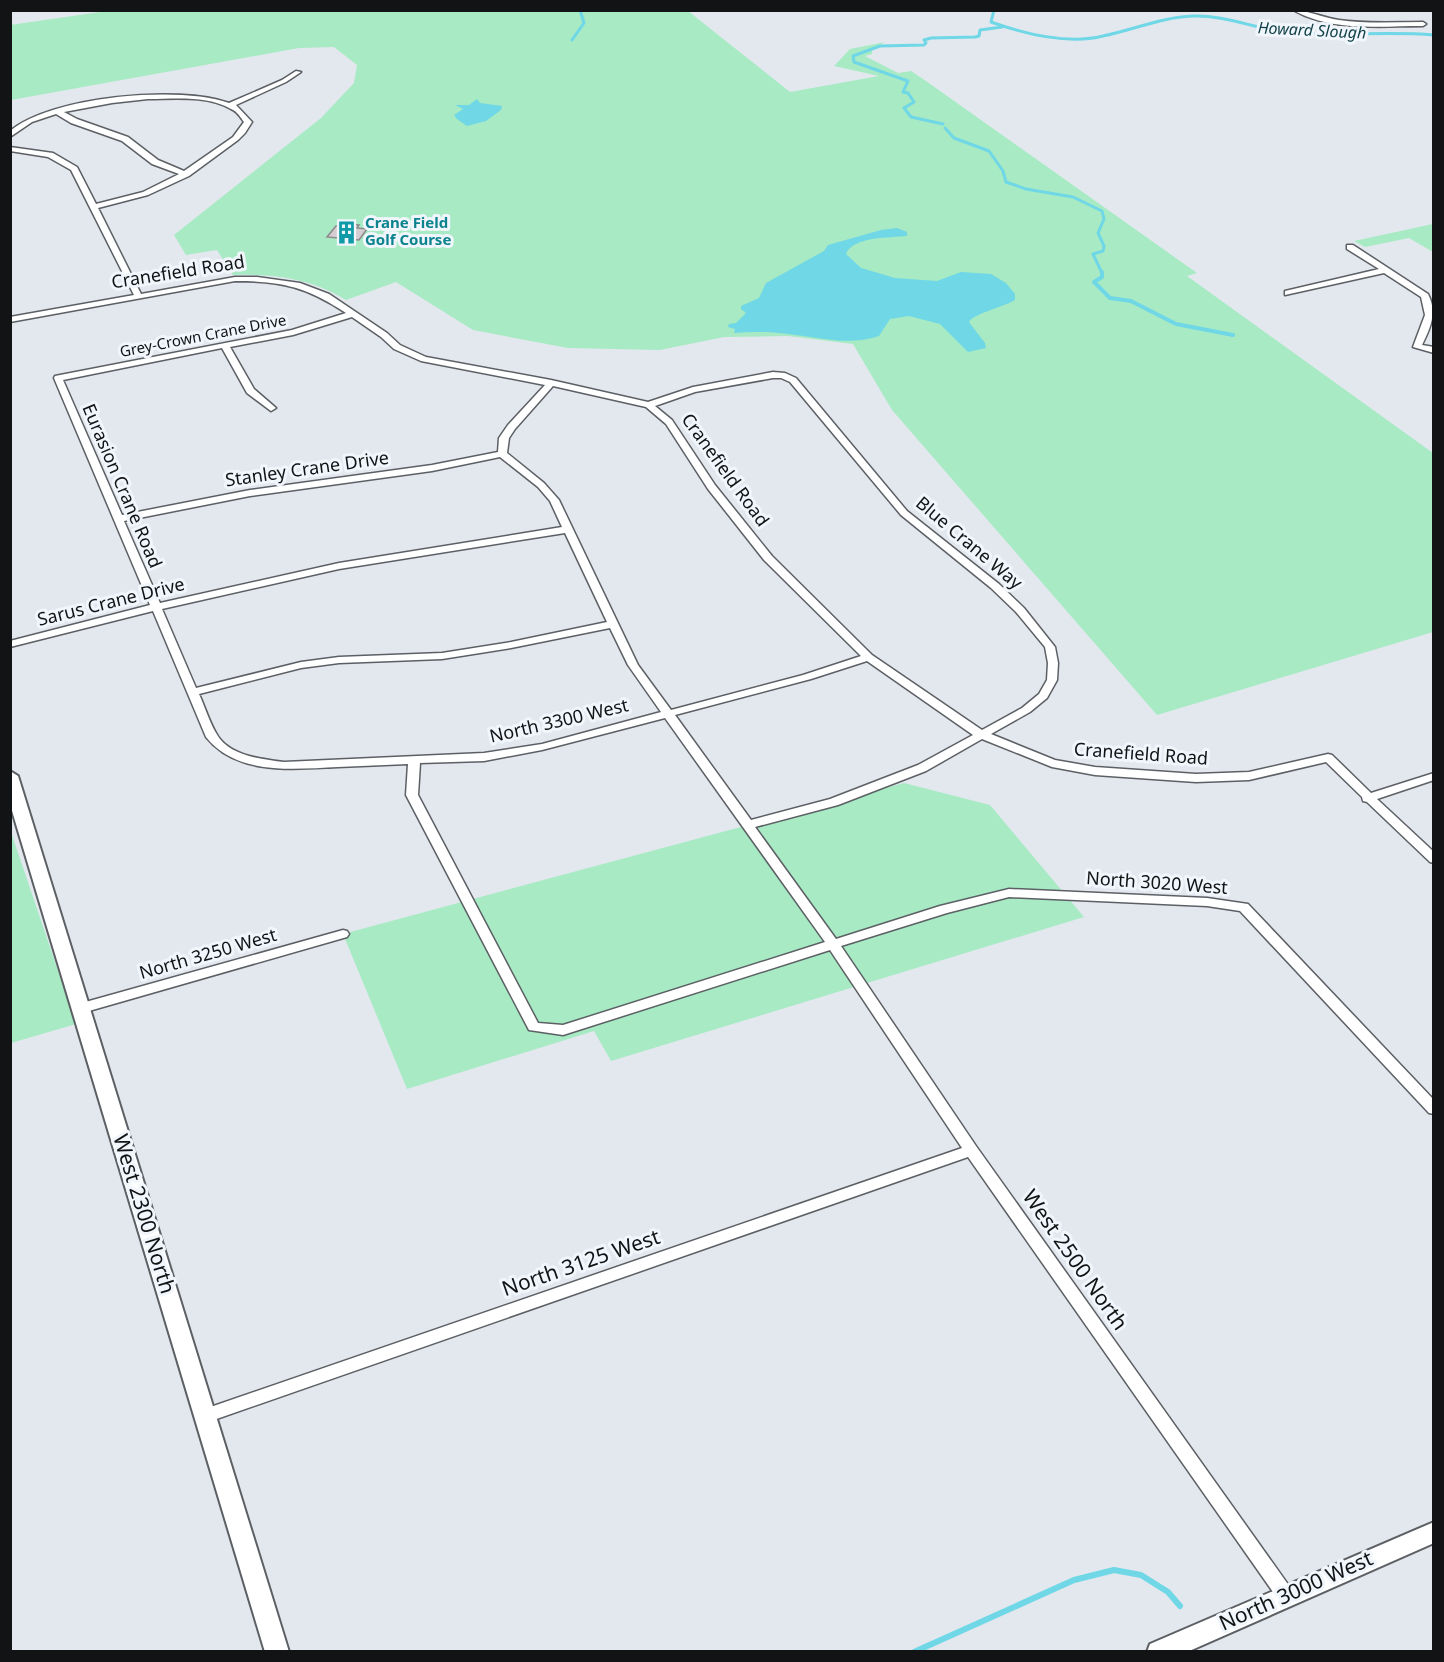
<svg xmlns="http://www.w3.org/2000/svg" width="1444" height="1662" font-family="'Noto Sans',sans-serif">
<rect width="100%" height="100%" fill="#e3e8ee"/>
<!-- green -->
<path fill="#a7eac4" d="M114 10 688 11 790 92 879 76 834 66 850 49 885 42 872 49V54L865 56 898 73 911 71 926 81 1197 273 1187 276 1433 453V632L1157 715 892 410 853 344 788 336 724 337 660 350 568 348 473 330 396 282 346 300C310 278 274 274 233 275L217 250 186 255 174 235 321 118 354 83 357 65 334 47 299 48 11 100 10 25Z
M1433 224V252L1409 238 1365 247 1354 241Z
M904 783 990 805 1084 917 611 1061 594 1031 407 1089 343 934Z
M11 832 76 1024 11 1043H10Z"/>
<!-- water -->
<path fill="#6fd7e6" d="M477 99 480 103 502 106 501 110 486 121 467 126 457 119 454 115 463 109 455 105H469Z
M897 228 907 232V236C890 238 853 236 846 254L861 268 895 278 937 281 961 272 991 274 1006 283 1015 294V300C1003 307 973 314 969 322L985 343 986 348 968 352 940 324 909 316 890 319 879 336C850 346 824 338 795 335 775 332 754 331 734 333L735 329 728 327 729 324 736 323 746 313 741 309V306L759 298 766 283 824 251 828 245 881 230Z"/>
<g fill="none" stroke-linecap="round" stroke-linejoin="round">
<!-- stream-far2 -->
<path stroke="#6fd7e6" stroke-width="3" d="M994 10 991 22C1025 34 1067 45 1103 36 1133 30 1162 17 1193 16 1225 15 1256 29 1287 32 1336 37 1385 31 1434 35
M572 40 584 23 580 10
M943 124 911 117 904 108 914 102 908 93 903 92 908 81 854 62 853 56 880 46 924 45 926 43 924 40 931 38 975 37 979 36 980 30 1002 27
M945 128 954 138 989 151 1003 171 1006 182 1026 189 1073 197 1102 211 1104 219 1098 233 1104 246 1103 251 1093 254 1102 273"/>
<!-- stream-far1 -->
<path stroke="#6fd7e6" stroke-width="4" d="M1102 272V277L1094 282 1110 298 1131 301 1176 324 1233 335"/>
<!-- stream -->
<path stroke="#6fd7e6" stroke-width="6" d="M914 1652 1074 1580 1114 1570 1141 1575 1168 1592 1180 1606"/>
</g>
<!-- building -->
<path fill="#d4ced2" stroke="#8d888c" stroke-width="1.5" d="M345 224 359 225 357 228 367 229 359 240 327 237 336 226H343Z"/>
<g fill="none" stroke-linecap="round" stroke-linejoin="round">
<defs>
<path id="street" d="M1293 10C1308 10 1323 18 1339 20 1366 24 1395 22 1423 22L1426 24 1423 26C1381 26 1331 32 1293 10Z
M296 71 301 72 286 82 236 105 252 122 245 133 238 140 189 176 148 195 98 208 141 294 235 277H257L300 283 329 294 387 333 400 345 426 357 551 380 648 402 693 387 773 372 785 373 796 378 907 511 999 584 1024 608 1055 647 1058 663 1057 680 1047 698 1030 712 991 734 1055 760 1095 767 1196 774 1249 772 1328 754 1332 755 1371 793 1434 773V780L1377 799 1434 852V863L1430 862 1367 802 1363 801 1362 797 1326 762 1249 780 1196 782 1095 775 1052 767 982 739 926 771 838 805 755 827 836 939 940 906 1009 889 1207 898 1248 904 1434 1100V1114L1429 1113 1240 911 1207 906 1009 897 947 913 841 946 976 1146 1292 1590 1295 1596 1292 1602 1286 1604 1280 1602 968 1157 205 1423 199 1421 197 1416 199 1411 962 1148 830 950 563 1035 529 1030 406 795 408 764C385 765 361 766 338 767 294 769 237 776 206 737L153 611 10 647V641L150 605 54 378 55 376 292 330 346 313C307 287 282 281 235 281L10 322V317L134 295 71 170 48 157 10 151V147L53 153 77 167 96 204 143 192 179 174 152 164 122 141 71 123 56 114 32 122 10 137V131C52 96 179 85 229 103L282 80ZM148 99C175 99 207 95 231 109 237 111 241 118 244 122L233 137 184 171 158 160 128 137 77 119 64 112 112 103ZM352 317 381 337 394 349 421 361 545 385 508 425 499 438 498 452 432 465 250 490 122 515 63 380 222 348 247 393 271 411 276 408 254 389 230 347 293 335ZM773 378H781L790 382 901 515 991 588 1016 612 1045 647 1048 663 1047 680 1039 694 1022 708 982 730 872 655 772 556 715 485 672 420 655 406 695 392ZM553 386 646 407 666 424 708 489 764 560 861 656 803 675 671 710 638 665 559 500 544 483 507 453 509 438 515 429ZM500 457 538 487 550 501 562 527 339 563 160 603 124 521 250 496 432 471ZM565 533 607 622 511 642 442 653 339 657 301 662 196 688 162 609 339 569ZM610 628 628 665 661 712 542 744 484 753 284 762C261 759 228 756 216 733 209 721 205 707 199 694L301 668 339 663 442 659 511 648ZM867 661 973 735 918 765 830 799 751 820 675 715 811 679ZM665 718 825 942 563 1025 538 1023 418 795 420 763 484 761 542 750Z
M1347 245H1353L1428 294C1438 313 1430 328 1422 345L1434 347V353L1413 347 1425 315 1421 297 1384 273 1285 295V291L1379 269 1347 249Z
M343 930 347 931 349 934 347 937 82 1013 77 1011 75 1008 77 1005 82 1003Z"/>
<path id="secondary" d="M10 771 18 776 289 1652H265L10 804Z
M1434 1522V1543L1187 1652H1147L1150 1644Z"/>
</defs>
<!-- street casing -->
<use href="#street" stroke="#5c6065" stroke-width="3"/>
<!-- secondary casing -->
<use href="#secondary" stroke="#5c6065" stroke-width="4"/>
<!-- street -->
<use href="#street" fill="#fff" fill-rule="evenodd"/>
<!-- secondary -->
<use href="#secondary" fill="#fff" fill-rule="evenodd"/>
</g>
<!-- icons -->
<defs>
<symbol id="building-bare" viewBox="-9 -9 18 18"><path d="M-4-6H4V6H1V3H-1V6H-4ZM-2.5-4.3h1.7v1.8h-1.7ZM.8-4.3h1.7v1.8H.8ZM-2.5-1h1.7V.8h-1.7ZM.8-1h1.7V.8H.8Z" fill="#0f9aa8" stroke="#f0f6fb" stroke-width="2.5" paint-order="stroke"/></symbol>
</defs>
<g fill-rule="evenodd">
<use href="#building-bare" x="330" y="216" width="33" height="33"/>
</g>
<g text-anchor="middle" stroke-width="6" stroke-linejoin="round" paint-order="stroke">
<!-- far-culture labels -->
<g font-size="15" font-weight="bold" fill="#0d838f" stroke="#f0f6fb" text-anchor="start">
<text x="365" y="228">Crane Field<tspan x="365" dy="17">Golf Course</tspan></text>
</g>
<!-- far-street labels -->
<g font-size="15" fill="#121315" stroke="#f0f6fb">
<text transform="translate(203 336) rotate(-11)" y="5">Grey-Crown Crane Drive</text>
</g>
<!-- far-water labels -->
<g font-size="16" font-style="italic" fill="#114148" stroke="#f0f6fb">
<text transform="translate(1312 30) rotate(3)" y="6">Howard Slough</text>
</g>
<!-- street labels -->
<g font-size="18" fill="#121315" stroke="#f0f6fb">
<text transform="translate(178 272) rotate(-9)" y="6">Cranefield Road</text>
<text transform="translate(307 469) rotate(-8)" y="6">Stanley Crane Drive</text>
<text transform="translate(725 470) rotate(54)" y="6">Cranefield Road</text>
<text transform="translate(122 486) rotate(67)" y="6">Eurasion Crane Road</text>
<text transform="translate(969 543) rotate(40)" y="6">Blue Crane Way</text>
<text transform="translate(111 602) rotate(-14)" y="6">Sarus Crane Drive</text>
<text transform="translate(559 721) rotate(-13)" y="6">North 3300 West</text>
<text transform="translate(1141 754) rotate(4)" y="6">Cranefield Road</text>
<text transform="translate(1157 883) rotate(4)" y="6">North 3020 West</text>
<text transform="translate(208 954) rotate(-16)" y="6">North 3250 West</text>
</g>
<!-- near-street labels -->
<g font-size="21" fill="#121315" stroke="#f0f6fb">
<text transform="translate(144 1214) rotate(73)" y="7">West 2300 North</text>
<text transform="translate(1075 1260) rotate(55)" y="7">West 2500 North</text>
<text transform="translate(581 1263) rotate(-19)" y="7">North 3125 West</text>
<text transform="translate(1296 1591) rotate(-24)" y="7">North 3000 West</text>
</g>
</g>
<!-- border -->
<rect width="1444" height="1662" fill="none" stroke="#121315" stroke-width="24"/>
</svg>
